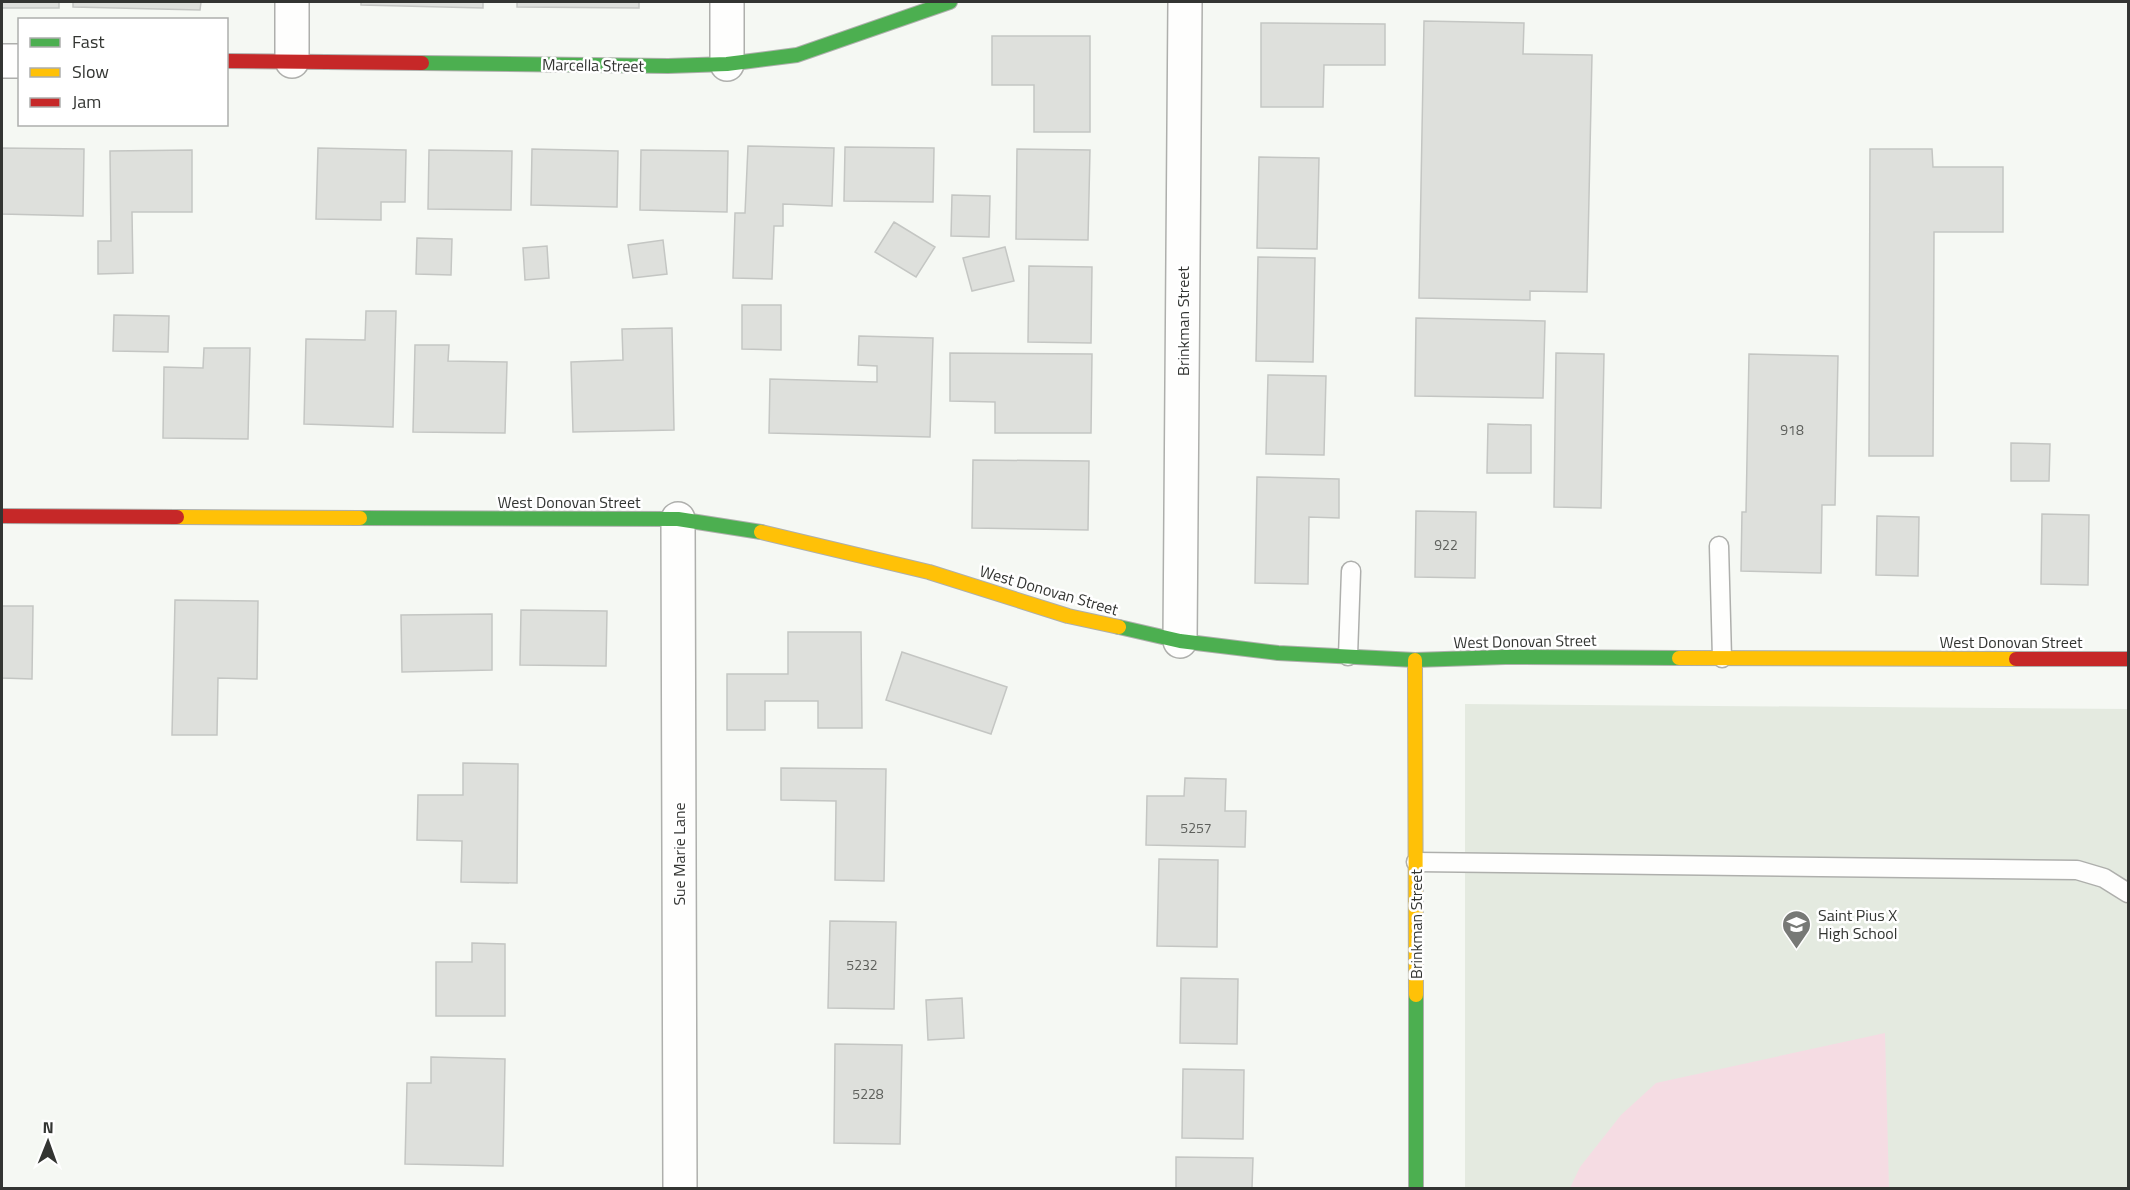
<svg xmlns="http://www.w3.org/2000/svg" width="2130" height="1190" font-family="'Titillium Web',sans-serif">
<rect width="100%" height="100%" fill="#f5f8f3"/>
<!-- built -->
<path fill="#e4eae0" d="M1465 704 2128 709V1188H1465Z"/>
<!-- green -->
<path fill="#f5dce3" d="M1885 1033 1889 1188H1570L1580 1167 1621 1115 1656 1083Z"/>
<!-- building -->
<path fill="#dee0dc" stroke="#c4c6c3" stroke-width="1.5" d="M2 2H59V8H2Z
M73 2H201L200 10 73 7Z
M361 2H483V8L361 5Z
M517 2H639V8L517 7Z
M1424 21 1524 23 1523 54 1592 55 1587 292 1530 291V300L1419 298Z
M1261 23 1385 24V65H1324L1323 107H1261Z
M992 36H1090V132H1034V85H992Z
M748 146 834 148 832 206 783 204V226H774L772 279 733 278 735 213H745Z
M845 147 934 148 933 202 844 201Z
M2 148 84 149 83 216 2 214Z
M318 148 406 150 405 202H381V220L316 219Z
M532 149 618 151 617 207 531 205Z
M1017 149 1090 150 1088 240 1016 239Z
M1870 149H1932L1933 167H2003V232H1934L1933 456H1869Z
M192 150V212H132L133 273 98 274V241H111L110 151Z
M429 150 512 151 511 210 428 209Z
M641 150 728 151 727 212 640 210Z
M1259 157 1319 158 1317 249 1257 248Z
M952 195 990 196 989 237 951 236Z
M894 222 935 247 916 277 875 252Z
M417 238 452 239 451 275 416 274Z
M663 240 667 274 633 278 628 245Z
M547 246 549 278 525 280 523 248Z
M1005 247 1014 281 972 291 963 258Z
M1258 257 1315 258 1313 362 1256 361Z
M1029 266 1092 267 1091 343 1028 342Z
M742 305H781V350L742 349Z
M366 311H396L393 427 304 424 306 339 365 340Z
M114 315 169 316 168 352 113 351Z
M1416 318 1545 321 1543 398 1415 396Z
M672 328 674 430 573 432 571 362 623 360 622 329Z
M859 336 933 338 930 437 769 433 770 379 877 382V366L858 365Z
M415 345H449L448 361 507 362 505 433 413 432Z
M204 348H250L248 439 163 438 164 367 203 368Z
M950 353 1092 354 1091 433H995V402L950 401Z
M1556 353 1604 354 1601 508 1554 507Z
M1749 354 1838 356 1835 505H1822L1821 573 1741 571 1742 512H1746Z
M1268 375 1326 376 1324 455 1266 454Z
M1488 424 1531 425V473H1487Z
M2011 443 2050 444 2049 481H2011Z
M973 460 1089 461 1088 530 972 528Z
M1257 477 1339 479V518L1309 517 1308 584 1255 583Z
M1416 511 1476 512 1475 578 1415 577Z
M2042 514 2089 515 2088 585 2041 584Z
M1877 516 1919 517 1918 576 1876 575Z
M175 600 258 601 257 679 218 678 217 735H172Z
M2 606H33L32 679 2 678Z
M521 610 607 611 606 666 520 665Z
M492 614V670L402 672 401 615Z
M788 632H861L862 728H818V701H765V730H727V674H788Z
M902 652 1007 687 991 734 886 700Z
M463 763 518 764 517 883 461 882 462 841 417 840 418 795H463Z
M781 768 886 769 884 881 835 880 836 801 781 800Z
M1185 778 1226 779 1225 811H1246L1245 847 1146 845 1147 796H1184Z
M1159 859 1218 860 1217 947 1157 946Z
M830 921 896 922 894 1009 828 1008Z
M472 943 505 944V1016H436V962H472Z
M1181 978 1238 979 1237 1044 1180 1043Z
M962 998 964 1038 928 1040 926 1000Z
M835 1044 902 1045 900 1144 834 1143Z
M431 1057 505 1059 503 1166 405 1164 407 1083H431Z
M1183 1069 1244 1070 1243 1139 1182 1138Z
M1176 1157 1253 1158 1252 1188H1176Z"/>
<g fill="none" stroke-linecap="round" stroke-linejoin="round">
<defs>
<path id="lane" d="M1719 546 1722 658
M1348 656 1351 571
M1416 862 2077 870 2104 878 2128 893"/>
<path id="street" d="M727 2V64
M2 61H20
M292 61V2
M678 519 680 1188
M1180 641 1185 2"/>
<path id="fast" d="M422 63 668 66 727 64 797 55 950 2
M360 518 678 519 761 532
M1119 627 1180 641 1278 653 1415 660 1505 657 1679 658
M1416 995V1188"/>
<path id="slow" d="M177 517 360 518
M761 532 929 572 1068 616 1119 627
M1679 658 2016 659
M1415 660 1416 995"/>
<path id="jam" d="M226 61 422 63
M2 516 177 517
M2016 659H2128"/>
</defs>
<!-- lane casing -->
<use href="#lane" stroke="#aeafac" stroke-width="21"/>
<!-- street casing -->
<use href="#street" stroke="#aeafac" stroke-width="36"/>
<!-- fast casing -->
<use href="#fast" stroke="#aeafac" stroke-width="16"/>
<!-- slow casing -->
<use href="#slow" stroke="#aeafac" stroke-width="16"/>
<!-- jam casing -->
<use href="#jam" stroke="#aeafac" stroke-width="16"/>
<!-- lane -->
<use href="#lane" stroke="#fefefd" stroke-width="18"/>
<!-- street -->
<use href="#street" stroke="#fefefd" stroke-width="33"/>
<!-- fast -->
<use href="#fast" stroke="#4caf50" stroke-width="14"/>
<!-- slow -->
<use href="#slow" stroke="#ffc107" stroke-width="14"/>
<!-- jam -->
<use href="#jam" stroke="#c62828" stroke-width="14"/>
</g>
<!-- icons -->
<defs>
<symbol id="school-pin" viewBox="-11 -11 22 30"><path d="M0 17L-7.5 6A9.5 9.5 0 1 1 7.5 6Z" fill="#777976" stroke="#fff"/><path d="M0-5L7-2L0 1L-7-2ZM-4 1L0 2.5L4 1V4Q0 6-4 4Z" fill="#fff"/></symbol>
</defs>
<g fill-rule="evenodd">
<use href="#school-pin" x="1780" y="908" width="33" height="45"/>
</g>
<g text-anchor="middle" stroke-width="5" stroke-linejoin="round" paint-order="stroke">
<!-- number labels -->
<g font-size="14" fill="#5e605c">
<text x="1792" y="435">918</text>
<text x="1446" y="550">922</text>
<text x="1196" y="833">5257</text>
<text x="862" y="970">5232</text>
<text x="868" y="1099">5228</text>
</g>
<!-- street labels -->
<g font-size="16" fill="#333532" stroke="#fff">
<text transform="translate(593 65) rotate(1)" y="6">Marcella Street</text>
<text transform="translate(1183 321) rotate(-90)" y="6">Brinkman Street</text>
<text x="569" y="508">West Donovan Street</text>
<text transform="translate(1049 590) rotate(16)" y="6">West Donovan Street</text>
<text transform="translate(1525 641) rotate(-1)" y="6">West Donovan Street</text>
<text x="2011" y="648">West Donovan Street</text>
<text transform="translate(679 854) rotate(-90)" y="6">Sue Marie Lane</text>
<text transform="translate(1416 924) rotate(-90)" y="6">Brinkman Street</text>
</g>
<!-- poi labels -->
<g font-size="16" fill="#333532" stroke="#fff" text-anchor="start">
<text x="1818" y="921">Saint Pius X<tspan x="1818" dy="18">High School</tspan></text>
</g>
</g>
<!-- border -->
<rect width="2130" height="1190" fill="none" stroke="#333532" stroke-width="6"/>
<!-- legend -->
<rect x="18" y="18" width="210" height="108" fill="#ffffff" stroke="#adaead" stroke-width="1.5"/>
<rect x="30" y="38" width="30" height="9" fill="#4caf50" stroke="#adaead" stroke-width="1.5"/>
<text x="72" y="48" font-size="18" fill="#333532">Fast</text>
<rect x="30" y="68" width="30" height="9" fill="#ffc107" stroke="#adaead" stroke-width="1.5"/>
<text x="72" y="78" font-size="18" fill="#333532">Slow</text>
<rect x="30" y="98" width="30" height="9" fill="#c62828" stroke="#adaead" stroke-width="1.5"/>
<text x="72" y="108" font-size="18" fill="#333532">Jam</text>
<!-- north arrow -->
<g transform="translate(48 1142) rotate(1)" stroke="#ffffff" stroke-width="4.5" paint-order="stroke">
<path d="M0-4.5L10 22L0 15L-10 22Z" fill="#333532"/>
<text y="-9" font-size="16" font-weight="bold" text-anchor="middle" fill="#333532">N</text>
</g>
</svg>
